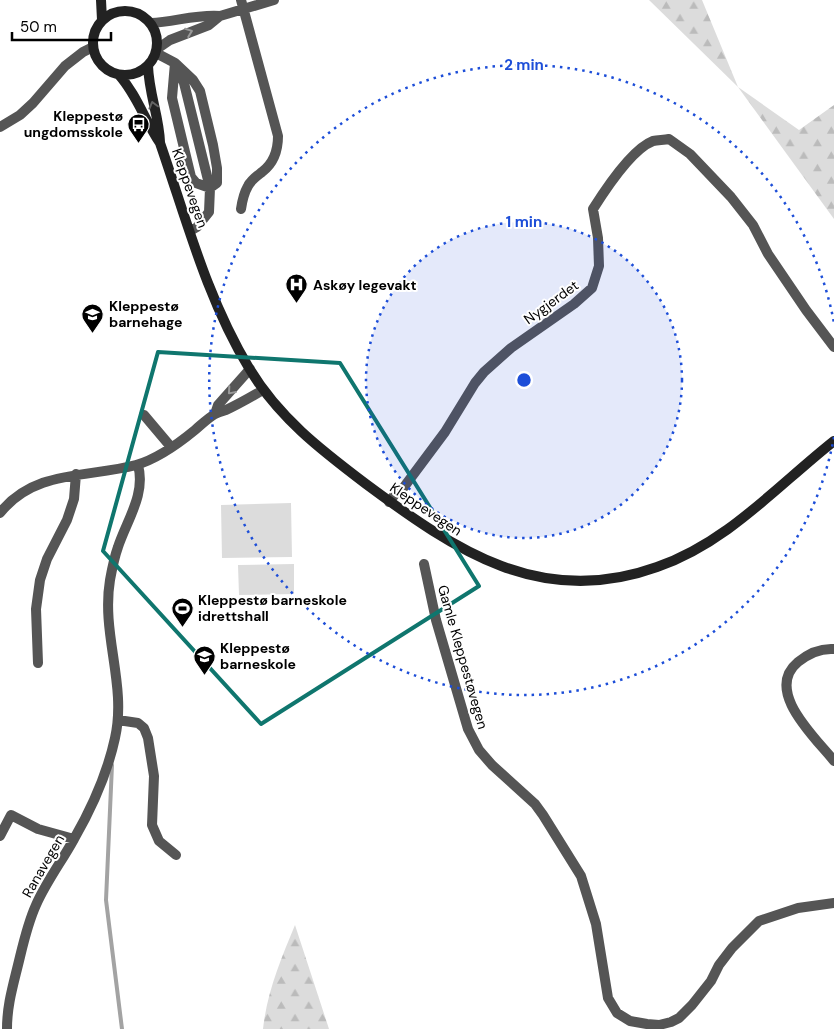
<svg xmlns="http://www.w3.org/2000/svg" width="834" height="1029" font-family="'DM Sans',sans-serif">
<defs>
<pattern id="forest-firs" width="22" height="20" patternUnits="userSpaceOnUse" patternTransform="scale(1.25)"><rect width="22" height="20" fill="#dcdcdc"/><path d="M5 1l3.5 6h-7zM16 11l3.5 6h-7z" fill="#bbb"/></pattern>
</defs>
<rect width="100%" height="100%" fill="#fff"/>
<!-- forest -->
<path fill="url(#forest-firs)" d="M649 0H702L738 87 799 130 834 105V219L738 87Z
M295 925 329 1029H263C267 992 281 959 295 925Z"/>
<!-- garden -->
<path fill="#dcdcdc" d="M291 503 292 557 222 558 221 505Z
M294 564V594L239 595 238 565Z"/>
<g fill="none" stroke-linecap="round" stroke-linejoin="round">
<!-- stream -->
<path stroke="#a3a3a3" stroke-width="4" d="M112 765 106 900 122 1029"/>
<!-- minor -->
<path stroke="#555" stroke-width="10" d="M151 23C174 22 197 14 220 16
M157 49 170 40 209 25 220 16 274 0
M156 53 175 63 184 83 210 188 209 212 197 227 190 231
M175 63 193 80 200 91 213 145 217 168V183L210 188 196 183 191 177 172 98Z
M0 127 20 115 33 103 65 66 83 52 93 47
M241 209C242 202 244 193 248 186 251 180 257 176 262 172 274 163 278 150 278 136L241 0
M215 414 218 405 250 369
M144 415 171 447
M389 502 396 493 404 487 445 432 475 383 484 372 511 348 574 304 592 288 599 266 598 238 593 209C605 190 632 149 653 141 658 140 664 140 669 139L690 154 731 197 753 225 768 254 806 310 834 347
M0 513C35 469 88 478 136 465 157 459 178 444 195 430 201 425 208 418 215 414 219 412 223 411 226 410 239 404 251 397 263 390
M424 564 436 620 468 729 479 750 492 765 535 804 543 815 581 876 596 924 608 998 617 1013 630 1021 647 1024 659 1025 671 1022 679 1018 692 1005 711 981 719 965 732 948 759 921 798 908 834 903
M834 649C820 648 809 653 798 662 763 691 817 739 834 761
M38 663 36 609 40 580 47 559 67 520 74 499 76 474
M118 720 138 723 144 728 148 738 154 776 152 825 159 841 176 855
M0 836 11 815 38 829 74 839
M7 1029C7 1009 11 993 16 973 22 950 26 927 36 905 46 882 62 861 74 839 93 806 107 775 115 738 127 685 101 634 110 580 112 569 114 558 118 547 127 520 146 494 138 465"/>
<!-- secondary -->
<path stroke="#222" stroke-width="10" d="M101 0 102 20
M93 43a32 32 0 1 1 64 0a32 32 0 1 1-64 0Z
M148 66C149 94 159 116 160 142
M119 75C137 95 145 121 160 143 186 218 207 299 249 368 278 417 321 450 366 484 455 550 541 609 657 567 727 543 777 486 834 441"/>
</g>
<!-- one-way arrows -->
<defs><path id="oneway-chevron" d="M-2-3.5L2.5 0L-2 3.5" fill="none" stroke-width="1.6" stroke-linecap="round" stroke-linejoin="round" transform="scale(1.25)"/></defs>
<g stroke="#999">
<use href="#oneway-chevron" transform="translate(189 32) rotate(-21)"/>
<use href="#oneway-chevron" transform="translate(231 391) rotate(131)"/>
</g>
<use stroke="#646464" href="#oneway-chevron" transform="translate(153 105) rotate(-105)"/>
<!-- marked area -->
<path fill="none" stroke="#0f766e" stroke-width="4" stroke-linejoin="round" d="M158 352 340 363 479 586 261 724 103 551Z"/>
<!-- distance rings -->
<circle cx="524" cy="380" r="158" fill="#1d4ed8" fill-opacity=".12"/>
<g fill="none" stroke="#1d4ed8" stroke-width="2.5" stroke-dasharray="2.5 5">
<circle cx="524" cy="380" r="158"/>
<path d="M834 437A315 315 0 1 1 834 323"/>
</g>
<!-- icons -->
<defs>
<symbol id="bus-pin" viewBox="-11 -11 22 30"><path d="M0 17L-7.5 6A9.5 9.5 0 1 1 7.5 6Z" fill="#000" stroke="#fff"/><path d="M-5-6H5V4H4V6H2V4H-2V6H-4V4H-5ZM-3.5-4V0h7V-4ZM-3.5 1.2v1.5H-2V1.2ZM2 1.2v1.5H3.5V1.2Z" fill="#fff"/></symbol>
<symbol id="hospital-pin" viewBox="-11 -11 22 30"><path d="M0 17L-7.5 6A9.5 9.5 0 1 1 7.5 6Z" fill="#000" stroke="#fff"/><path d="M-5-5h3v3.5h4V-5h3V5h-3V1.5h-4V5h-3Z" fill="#fff"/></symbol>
<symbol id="school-pin" viewBox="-11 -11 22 30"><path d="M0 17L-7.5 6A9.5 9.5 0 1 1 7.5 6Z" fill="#000" stroke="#fff"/><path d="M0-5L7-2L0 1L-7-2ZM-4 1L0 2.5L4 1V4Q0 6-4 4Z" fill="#fff"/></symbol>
<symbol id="stadium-pin" viewBox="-11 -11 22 30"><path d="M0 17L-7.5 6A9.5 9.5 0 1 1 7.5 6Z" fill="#000" stroke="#fff"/><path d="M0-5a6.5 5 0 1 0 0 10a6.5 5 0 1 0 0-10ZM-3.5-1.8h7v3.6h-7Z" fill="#fff"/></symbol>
</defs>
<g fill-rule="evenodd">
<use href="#bus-pin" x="126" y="112" width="25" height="34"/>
<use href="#hospital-pin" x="284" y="272" width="25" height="34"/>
<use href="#school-pin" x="80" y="302" width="25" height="34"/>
<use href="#stadium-pin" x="170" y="596" width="25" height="34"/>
<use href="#school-pin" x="192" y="644" width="25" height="34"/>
</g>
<g text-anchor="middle" stroke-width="4" stroke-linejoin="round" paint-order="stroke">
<!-- poi labels -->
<g font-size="14" font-weight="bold" fill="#000" stroke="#fff" text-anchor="start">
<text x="123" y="121" text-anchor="end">Kleppestø<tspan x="123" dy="16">ungdomsskole</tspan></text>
<text x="313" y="290">Askøy legevakt</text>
<text x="109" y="311">Kleppestø<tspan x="109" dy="16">barnehage</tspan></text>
<text x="198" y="605">Kleppestø barneskole<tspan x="198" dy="16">idrettshall</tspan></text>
<text x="220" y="653">Kleppestø<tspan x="220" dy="16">barneskole</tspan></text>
</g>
<!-- street labels -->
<g font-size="14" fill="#000" stroke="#fff">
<text transform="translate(190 188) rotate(71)" y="5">Kleppevegen</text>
<text transform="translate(551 302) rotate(-36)" y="5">Nygjerdet</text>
<text transform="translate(426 509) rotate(34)" y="5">Kleppevegen</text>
<text transform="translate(463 657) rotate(74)" y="5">Gamle Kleppestøvegen</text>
<text transform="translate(43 866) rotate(-60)" y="5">Ranavegen</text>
</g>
</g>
<circle cx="524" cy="380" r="8" fill="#1d4ed8" stroke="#fff" stroke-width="2.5"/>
<g font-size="15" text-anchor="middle" font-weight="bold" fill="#1d4ed8" stroke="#fff" stroke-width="4" stroke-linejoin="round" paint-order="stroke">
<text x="524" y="70">2 min</text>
<text x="524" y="227">1 min</text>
</g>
<!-- scale -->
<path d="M12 32v8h99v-8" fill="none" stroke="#000000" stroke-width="2.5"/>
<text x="20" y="32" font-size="15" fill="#000000" stroke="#ffffff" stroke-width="4" paint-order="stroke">50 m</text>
</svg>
